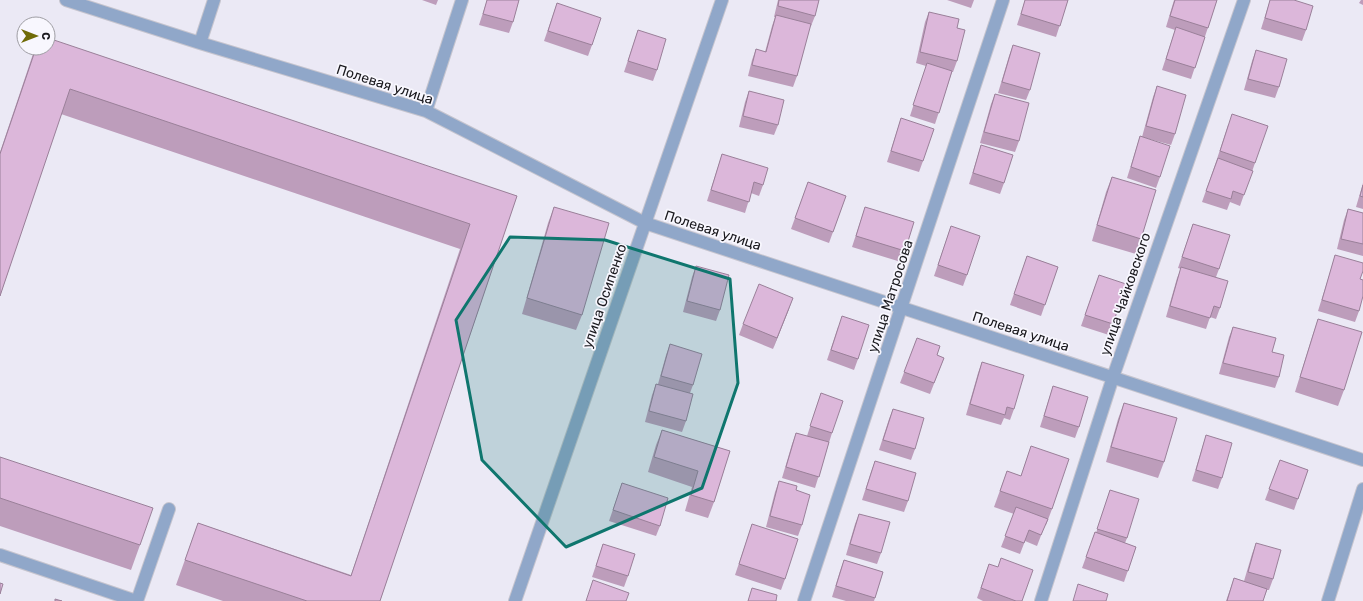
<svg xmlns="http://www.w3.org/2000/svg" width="1363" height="601" font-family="Rubik,sans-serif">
<rect width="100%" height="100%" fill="#ebe9f5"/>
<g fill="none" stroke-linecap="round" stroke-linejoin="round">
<defs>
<path id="minor" d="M66 0 200 43 426 111 645 223 1363 460
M200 43 214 0
M426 111 462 0
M0 555 136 601
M137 601 169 509
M515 601 722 0
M804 601 1003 0
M1041 601 1113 377 1244 0
M1328 601 1363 489"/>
</defs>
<!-- minor casing -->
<use href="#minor" stroke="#c5c4ce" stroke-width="14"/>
<!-- minor -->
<use href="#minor" stroke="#90a7c9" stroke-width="12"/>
</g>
<!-- wall -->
<path fill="#bd9dbb" d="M422 0H438L436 5Z
M487 0H519L513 22 509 33 479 25Z
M778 0H819L815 16 811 26H810L797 76 793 87 748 76 752 60 756 49 765 52 772 26 775 17H774Z
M947 0H974L971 8Z
M1025 0H1068L1056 37 1017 25Z
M1174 0H1217L1191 79 1162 70 1175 30 1166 27Z
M1270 0H1294L1306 30 1302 41 1261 29Z
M1361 0H1363V5L1359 3Z
M557 3 592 45 588 56 544 41Z
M929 12 957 28V61L953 72H952L935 124 910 116 926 66 916 63 925 22Z
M638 30 657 70 653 81 624 72Z
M1013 45 1030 90 1026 100 998 93 1009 56Z
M35 48H48L517 196 380 601H223L176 585 198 523 351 575 460 249 61 114 0 296V152Z
M1256 50 1279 87 1275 98 1244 90 1252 61Z
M1157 86 1175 134 1171 145 1142 137 1153 97Z
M749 91 778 125 774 135 739 127 745 102Z
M995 94 1019 141 1015 152 980 143 991 104Z
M901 118 923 161 919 172 887 162Z
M1228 125 1255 163 1240 206 1230 202 1227 210 1202 202 1216 162Z
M1140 136 1160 177 1156 188 1127 178Z
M981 145 1004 183 1000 194 969 184Z
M722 154 763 185 759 196 751 193 745 213 707 201Z
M1112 177 1141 239 1136 254 1092 241 1106 192Z
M808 182 846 196 829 243 791 229Z
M1363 183V209L1356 207Z
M554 207 582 315 576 330 522 314 548 223Z
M865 207 905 251 901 262 852 247Z
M1348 209 1363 213V256L1337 249 1344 220Z
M1193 224 1219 269 1216 277 1220 308 1216 319 1210 317 1206 329 1166 317 1177 278 1181 269 1178 268Z
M951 226 967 275 963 286 934 276Z
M1335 255 1360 279 1359 311 1355 322 1318 311 1332 266Z
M1027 256 1058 267 1041 316 1010 305Z
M696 266 720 310 716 321 683 312 692 277Z
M1095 286 1113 324 1109 335 1081 326Z
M789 309 773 349 739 335 743 324Z
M1318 319 1344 390 1338 406 1295 392 1313 334Z
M838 327 858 359 854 370 827 360Z
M1233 327 1272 352 1279 377 1275 388 1219 374 1229 337Z
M917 338 937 355 944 358 930 394 900 383Z
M670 344 693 385 690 393 686 421 682 432 645 422 652 395 656 384H658L666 355Z
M982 362 1014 409 1010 420 1004 418 1001 425 966 415 978 373Z
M1053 386 1079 427 1075 438 1040 427Z
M821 393 832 433 815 488 782 478 792 444 796 433 807 436Z
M1124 403 1164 462 1158 478 1106 462 1118 419Z
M893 409 915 449 911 460 879 450 889 419Z
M662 430 730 451 714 502 708 518 685 511 692 487 648 472 656 445Z
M1206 435 1222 478 1218 489 1192 481Z
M1031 446 1052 509 1046 525H1045L1037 546 1025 541 1020 554 1001 547 1014 514 994 507 1007 471 1021 476Z
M0 457 140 545 131 570 0 526Z
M1280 460 1308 470 1294 510 1265 500Z
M875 461 908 501 904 512 862 500 871 472Z
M779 481 796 490 802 525 798 536 766 527 775 492Z
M622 483 660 526 656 536 609 521Z
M1110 490 1127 538 1125 543 1136 547 1124 582 1082 568 1095 532 1096 533Z
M859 514 881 553 877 564 846 555 855 524Z
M752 524 785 579 781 590 735 575Z
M1256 543 1273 579 1269 590H1267L1263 601H1226L1234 578 1244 581 1252 554Z
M603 544 628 576 624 587 592 577Z
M844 560 883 572 874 601H846L832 597 840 571Z
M989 564 1022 601H983L977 598Z"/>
<!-- shaded-wall -->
<path fill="#9a8099" d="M793 298 789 309 773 349 777 338Z"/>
<!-- building -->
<path fill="#dcb7da" stroke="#9a8099" d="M487 0H519L513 22 483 14Z
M779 0H819L815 16 778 6Z
M1025 0H1068L1060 26 1021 14Z
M1175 0H1217L1208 28 1170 16Z
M1270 0H1294L1313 6 1306 30 1265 18Z
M557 3 601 18 592 45 548 31Z
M929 12 959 19 957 28 965 30 957 61 920 52Z
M776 15 811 24 797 76 752 65 756 49 766 52Z
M1176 27 1205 37 1195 68 1166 59Z
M638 30 666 39 657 70 628 61Z
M48 38 517 196 380 601H307L185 560 198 523 351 576 470 224 70 89 0 296V154L36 48H48Z
M1013 45 1040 53 1030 90 1002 82Z
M1256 50 1287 59 1279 87 1248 79Z
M927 63 952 71 939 113 913 105Z
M1157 86 1186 95 1175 134 1146 126Z
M749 91 784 100 778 125 743 116Z
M995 94 1029 103 1019 141 984 132Z
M1232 114 1268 126 1255 163 1220 151Z
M901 118 934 129 923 161 891 151Z
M1140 136 1170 146 1160 177 1131 167Z
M981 145 1013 155 1004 183 973 173Z
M722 154 768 168 763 185 754 182 749 202 711 190Z
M1218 158 1253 171 1244 195 1233 191 1231 199 1206 191Z
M1112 177 1156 190 1141 239 1097 225Z
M808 182 846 196 833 232 795 218Z
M1363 185V197L1360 196Z
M554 207 609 223 582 315 527 298Z
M865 207 914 222 905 251 856 236Z
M1348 209 1363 213V244L1341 239Z
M1193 224 1230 235 1219 269 1182 257Z
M951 226 980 236 967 275 938 265Z
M1335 255 1363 263V271L1360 279 1363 280V296L1359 311 1322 300Z
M1027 256 1058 267 1045 305 1014 294Z
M696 266 729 275 720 310 687 301Z
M1181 267 1228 281 1220 308 1214 306 1210 318 1170 306Z
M1099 275 1126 284 1113 324 1085 315Z
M759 284 793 298 777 338 743 324Z
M842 316 869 325 858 359 831 350Z
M1318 319 1362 332 1344 390 1300 377Z
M1233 327 1276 338 1272 352 1284 355 1279 377 1223 363Z
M917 338 940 346 937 355 944 358 934 383 904 372Z
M670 344 702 354 693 385 661 376Z
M982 362 1024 375 1014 409 1007 407 1005 415 970 404Z
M656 384 693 394 686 421 649 411Z
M1053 386 1088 397 1079 427 1044 416Z
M821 393 843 401 832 433 810 426Z
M1124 403 1177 418 1164 462 1111 447Z
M893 409 924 418 915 449 883 440Z
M662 430 730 451 714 502 691 495 698 471 654 457Z
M796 433 829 442 819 477 786 467Z
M1206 435 1232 443 1222 478 1196 470Z
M1031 446 1069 459 1052 509 1000 491 1007 471 1021 476Z
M0 457 153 508 140 545 0 498Z
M1280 460 1308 470 1298 499 1269 489Z
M875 461 916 473 908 501 866 489Z
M779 481 797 486 796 490 810 495 802 525 770 516Z
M622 483 668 498 660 526 613 510Z
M1110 490 1139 499 1127 538 1097 529Z
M1016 507 1048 519 1041 535 1029 530 1024 543 1005 536Z
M859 514 890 522 881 553 850 544Z
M752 524 798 539 785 579 739 564Z
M1095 532 1136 547 1128 571 1086 557Z
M1256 543 1281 550 1273 579 1248 572Z
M603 544 635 554 628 576 596 566Z
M1001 558 1033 570 1022 601H1016L981 588 989 564 998 567Z
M844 560 883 572 875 598 836 586Z
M1234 578 1267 589 1263 601H1227Z
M593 580 629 593 626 601H586Z
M0 583 3 584 0 594Z
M1078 584 1108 594 1106 601H1073Z
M752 588 777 595 776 601H748Z
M55 599 62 601H55Z"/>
<!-- marked area -->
<path fill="#0f766e" fill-opacity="0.2" stroke="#0f766e" stroke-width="3" stroke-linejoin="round" d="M510 237 605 240 730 279 738 383 702 488 566 547 482 460 456 320Z"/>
<g text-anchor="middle" stroke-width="3.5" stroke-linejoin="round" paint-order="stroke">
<!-- street labels -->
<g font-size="14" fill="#1a191e" stroke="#f8f7fe">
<text transform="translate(385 84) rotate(18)" y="5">Полевая улица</text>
<text transform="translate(713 230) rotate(18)" y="5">Полевая улица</text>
<text transform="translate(1125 294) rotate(-71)" y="5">улица Чайковского</text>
<text transform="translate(604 296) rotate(-71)" y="5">улица Осипенко</text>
<text transform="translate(890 296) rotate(-72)" y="5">улица Матросова</text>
<text transform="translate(1021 331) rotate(18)" y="5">Полевая улица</text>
</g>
</g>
<!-- north arrow -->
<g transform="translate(36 36) rotate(90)"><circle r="19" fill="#f8f7fe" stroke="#9f9ea4"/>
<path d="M0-3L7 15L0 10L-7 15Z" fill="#6f6b08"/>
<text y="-6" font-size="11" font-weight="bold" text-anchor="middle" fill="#1a191e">С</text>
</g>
</svg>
